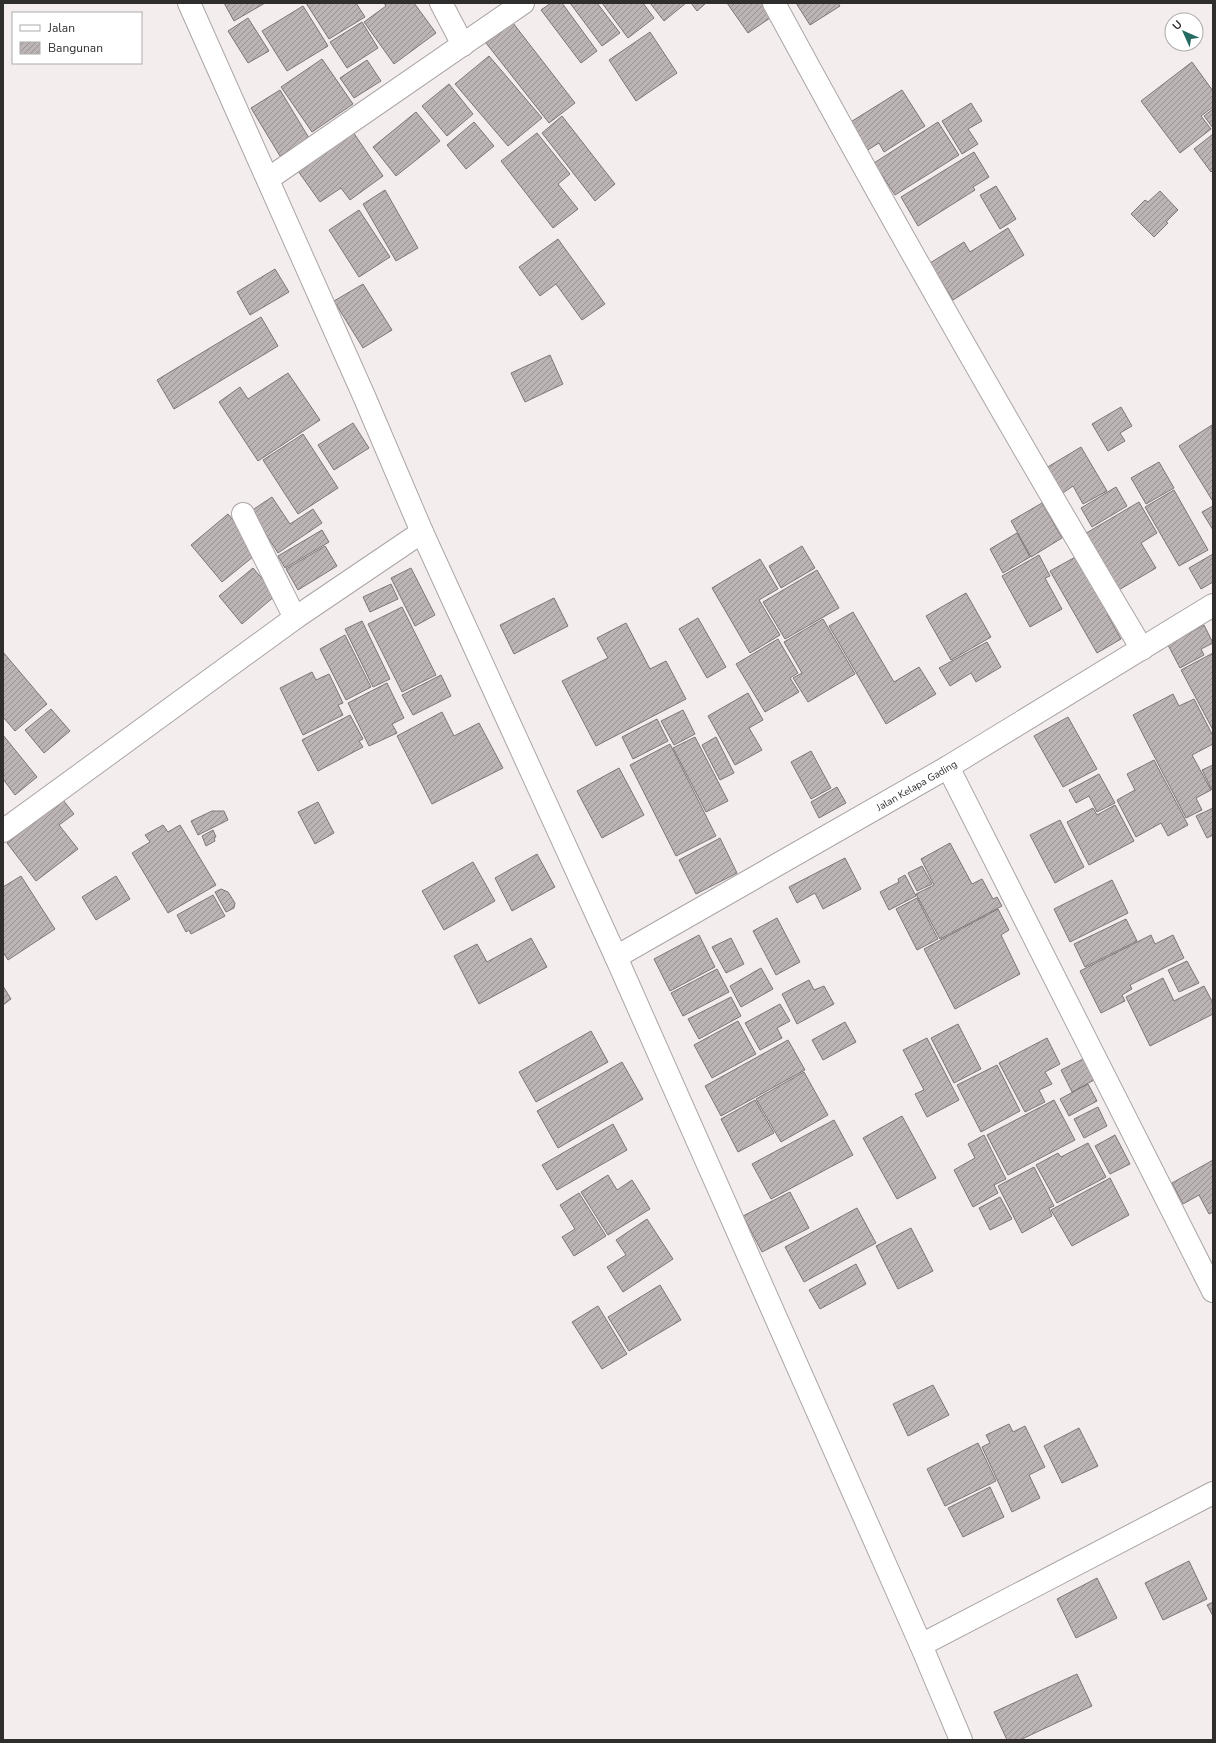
<svg xmlns="http://www.w3.org/2000/svg" width="1216" height="1743" font-family="'Nunito Sans',sans-serif">
<defs>
<pattern id="building-hatch" width="6" height="6" patternUnits="userSpaceOnUse"><rect width="6" height="6" fill="#bbb3b4"/><path d="M-1 1l2-2M0 6l6-6M5 7l2-2" fill="none" stroke="#989293"/></pattern>
</defs>
<rect width="100%" height="100%" fill="#f4eded"/>
<!-- building -->
<path fill="url(#building-hatch)" stroke="#7e7777" d="M224 3H265L234 21Z
M306 3H356L365 17 329 39Z
M384 3H414L436 33 394 64 364 22 386 6Z
M551 3H562L597 51 581 63 541 10Z
M570 3H597L620 33 602 46Z
M602 3H643L654 18 628 38Z
M650 3H686L664 21Z
M691 3H706L697 11Z
M727 3H764L773 16 748 33Z
M796 3H838L840 6 810 25Z
M303 6 328 46 287 71 262 31Z
M248 18 269 51 248 63 228 31Z
M362 22 378 48 347 68 330 42Z
M513 23 575 103 549 123 486 43Z
M650 32 677 73 636 101 609 60Z
M489 56 542 118 508 146 455 84Z
M322 59 353 104 312 132 281 87Z
M367 60 381 81 354 98 340 78Z
M1192 62 1213 91V107L1201 116 1211 129 1180 153 1141 101Z
M449 84 473 114 447 136 422 106Z
M280 90 309 138 280 156 251 108Z
M902 90 925 126 884 152 879 143 866 151 849 123Z
M971 103 982 121 968 129 978 144 962 154 942 121Z
M1213 109V128L1204 116Z
M416 112 440 141 396 176 373 147Z
M562 116 615 184 595 201 542 133Z
M474 122 494 146 466 169 447 145Z
M938 122 959 155 895 195 874 163Z
M353 132 383 176 350 200 341 188 320 202 298 171Z
M537 133 570 174 558 184 578 209 553 228 501 161Z
M1213 134V170L1211 172 1194 149Z
M974 152 989 177 973 187 975 190 918 226 901 197Z
M996 186 1016 219 1000 229 980 195Z
M385 190 418 248 396 261 363 204Z
M1160 191 1178 210 1166 222 1168 223 1154 237 1131 214 1145 200 1148 202Z
M359 210 390 257 359 277 329 230Z
M1008 228 1024 255 953 300 930 263 964 242 970 252Z
M558 239 605 304 582 320 556 284 540 296 519 267Z
M275 269 289 292 250 315 237 292Z
M363 284 392 330 363 348 334 301Z
M261 317 278 346 174 409 157 380Z
M550 355 563 384 525 402 511 373Z
M288 373 320 420 258 461 219 402 240 387 248 399Z
M1121 407 1132 426 1120 433 1125 441 1108 451 1092 424Z
M353 423 369 448 334 470 318 445Z
M1212 425 1213 499 1212 500 1179 446Z
M303 434 338 488 298 514 263 460Z
M1081 447 1107 491 1083 504 1073 486 1057 497 1041 471Z
M1159 462 1174 488 1146 504 1131 478Z
M1116 487 1127 506 1092 527 1081 508Z
M1174 490 1208 550 1179 566 1145 507Z
M272 497 290 524 313 509 322 523 278 553 251 511Z
M1139 502 1157 533 1141 543 1156 568 1117 591 1083 535Z
M1042 503 1062 538 1031 557 1011 521Z
M1213 506V530L1202 512Z
M228 514 259 552 222 582 191 545Z
M322 530 329 542 285 568 278 556Z
M1017 533 1030 557 1003 573 990 549Z
M325 546 337 566 298 590 286 569Z
M802 546 815 568 781 588 769 566Z
M1213 554V582L1201 589 1189 568Z
M1039 555 1050 576 1045 578 1062 609 1030 627 1002 576Z
M1079 555 1111 611 1107 614 1121 639 1097 653 1050 571Z
M760 559 778 589 759 600 780 635 750 653 712 588Z
M253 568 276 595 242 624 219 596Z
M411 568 435 615 415 626 391 578Z
M817 570 839 608 785 639 763 602Z
M391 584 398 599 370 612 363 597Z
M966 593 991 637 951 660 926 616Z
M554 598 568 626 514 654 500 625Z
M402 607 436 675 402 692 368 624Z
M853 612 894 682 919 667 936 694 886 724 829 626Z
M698 618 726 667 707 678 679 629Z
M823 619 855 674 808 702 793 678 802 673 784 642Z
M362 621 390 679 373 687 345 629Z
M626 623 650 669 666 661 686 699 596 746 562 681 608 658 597 638Z
M1204 625 1213 643 1201 649 1204 655 1180 668 1168 645Z
M345 635 371 687 346 700 320 649Z
M778 639 798 673 790 678 799 692 765 712 736 664Z
M987 642 1001 667 976 682 971 673 950 686 939 668Z
M3 652 47 704 15 731 3 717Z
M1213 653V730L1181 670Z
M312 672 316 680 329 674 343 703 338 705 343 715 303 735 280 688Z
M441 675 451 696 413 715 402 695Z
M387 683 404 718 392 724 397 733 369 746 348 703Z
M748 693 763 720 749 728 762 750 735 765 708 716Z
M1173 694 1179 706 1194 699 1213 736V744L1192 755 1211 790 1196 798 1202 810 1186 818 1133 715Z
M51 709 70 731 44 753 25 730Z
M683 710 695 734 674 745 661 721Z
M442 712 454 736 479 723 503 768 432 804 397 736Z
M350 715 363 739 359 741 363 747 318 771 302 740Z
M1068 717 1097 769 1063 787 1034 736Z
M657 719 668 741 633 759 622 737Z
M3 735 37 777 15 795 3 779Z
M695 737 728 801 706 812 673 748Z
M716 737 734 773 720 780 702 745Z
M670 744 716 836 676 856 630 765Z
M811 751 831 788 811 799 791 762Z
M1154 760 1188 825 1168 836 1161 823 1136 837 1117 800 1135 790 1127 774Z
M1213 765V790H1212L1202 770Z
M619 768 644 815 602 838 577 791Z
M1099 774 1115 803 1097 812 1089 796 1076 803 1069 790Z
M837 787 846 803 819 818 811 802Z
M63 800 74 814 59 825 78 849 36 881 7 843Z
M318 802 334 833 315 844 298 812Z
M1115 805 1134 841 1089 865 1067 822 1093 808 1097 815Z
M1213 808V835L1207 838 1196 816Z
M212 811H224L228 820 198 835 191 821Z
M1060 820 1084 867 1055 883 1030 835Z
M163 825 168 832 180 825 216 885 168 913 132 853 150 842 145 835Z
M213 830 216 837 214 838 215 841 206 846 202 836Z
M720 838 737 873 696 894 679 860Z
M950 843 972 884 982 879 993 899 997 897 1002 906 940 939 916 894 934 885 921 859Z
M537 854 555 887 512 911 495 878Z
M845 858 861 889 823 909 815 893 797 903 789 887Z
M473 862 495 901 444 930 422 891Z
M922 866 932 884 917 891 908 873Z
M905 875 916 896 889 910 880 892 899 882 898 879Z
M21 876 55 929 8 960 3 952V887Z
M116 876 130 899 96 920 82 897Z
M1112 880 1128 913 1070 942 1054 909Z
M221 889 228 892 235 903 234 908 226 912 215 892Z
M213 895 225 916 191 934 189 930 186 932 177 915Z
M917 898 938 939 917 950 896 909Z
M998 909 1009 930 1001 935 1020 974 955 1009 924 949Z
M777 918 800 962 776 975 753 931Z
M1126 919 1137 941 1085 967 1074 944Z
M699 935 715 967 670 991 654 959Z
M1151 935 1155 944 1173 935 1184 958 1130 985 1132 989 1122 995 1125 1001 1101 1013 1080 971Z
M531 938 547 967 479 1004 454 956 477 944 487 962Z
M731 938 744 964 726 973 712 947Z
M1187 961 1199 983 1179 992 1168 970Z
M761 968 773 989 741 1007 730 986Z
M717 969 729 992 683 1016 671 993Z
M1163 978 1174 1001 1204 986 1213 1003V1014L1150 1046 1126 997Z
M809 980 814 990 824 986 834 1004 797 1024 782 994Z
M3 986 11 999 3 1005Z
M731 997 741 1016 699 1039 688 1019Z
M780 1004 790 1021 777 1028 782 1038 760 1050 745 1023Z
M738 1021 756 1054 712 1078 694 1045Z
M845 1022 856 1042 823 1060 812 1040Z
M958 1024 981 1069 954 1083 931 1038Z
M591 1031 608 1062 536 1102 519 1072Z
M927 1038 959 1100 927 1117 915 1094 924 1090 903 1050Z
M1047 1038 1060 1064 1045 1072 1052 1084 1039 1090 1045 1102 1025 1112 999 1063Z
M788 1040 805 1070 721 1116 705 1086Z
M1083 1059 1094 1080 1072 1092 1061 1070Z
M622 1062 643 1099 558 1148 537 1111Z
M997 1065 1020 1111 981 1132 957 1085Z
M804 1072 828 1115 781 1142 756 1099Z
M1088 1084 1097 1101 1069 1116 1060 1099Z
M755 1100 774 1133 738 1152 721 1119Z
M1054 1100 1075 1140 1008 1175 987 1135Z
M1098 1107 1107 1126 1084 1138 1074 1119Z
M902 1116 936 1178 897 1199 863 1138Z
M834 1120 853 1155 771 1199 752 1164Z
M613 1124 627 1150 557 1190 542 1165Z
M984 1135 1006 1179 994 1185 998 1193 973 1207 954 1170 975 1158 968 1144Z
M1115 1135 1130 1164 1110 1174 1095 1146Z
M1088 1143 1106 1177 1057 1203 1036 1165 1058 1153 1061 1157Z
M1213 1160V1212L1209 1214 1199 1195 1183 1204 1172 1183Z
M1034 1167 1054 1206 1049 1208 1052 1216 1022 1233 998 1186Z
M608 1175 617 1190 632 1180 650 1209 608 1235 581 1192Z
M1110 1178 1129 1215 1072 1246 1051 1210Z
M790 1192 809 1228 762 1252 743 1216Z
M579 1193 606 1236 574 1256 562 1237 575 1229 560 1205Z
M1000 1197 1012 1219 990 1230 979 1208Z
M857 1208 876 1243 804 1282 785 1247Z
M647 1219 673 1259 623 1292 607 1267 626 1255 616 1240Z
M911 1228 933 1271 898 1289 876 1246Z
M856 1264 866 1284 820 1309 809 1290Z
M660 1285 681 1320 629 1351 608 1317Z
M598 1306 627 1354 602 1369 572 1322Z
M933 1385 949 1415 908 1436 893 1404Z
M1009 1424 1013 1432 1025 1426 1045 1467 1029 1475 1040 1498 1012 1512 982 1447 990 1443 986 1435Z
M1079 1428 1098 1466 1062 1483 1044 1446Z
M978 1443 996 1481 945 1506 927 1469Z
M990 1487 1004 1517 963 1537 948 1508Z
M1189 1561 1207 1599 1163 1620 1145 1583Z
M1097 1578 1117 1618 1076 1638 1057 1599Z
M1213 1602V1616L1207 1605Z
M1077 1674 1092 1706 1020 1740H1007L994 1712Z"/>
<g fill="none" stroke-linecap="round" stroke-linejoin="round">
<defs>
<g id="minor">
<path d="M189 3 364 396 422 532 616 957 921 1645 961 1740"/>
<path d="M441 3 463 45"/>
<path d="M774 3C892 221 1015 436 1142 649"/>
<path d="M268 179 523 3"/>
<path d="M243 514 295 618"/>
<path d="M948 767 1213 1291"/>
<path d="M3 831 295 618 422 532"/>
<path id="s1" d="M616 957 948 767 1213 605"/>
<path d="M921 1645 1213 1493"/>
</g>
</defs>
<!-- minor casing -->
<use href="#minor" stroke="#aca5a5" stroke-width="24"/>
<!-- minor -->
<use href="#minor" stroke="#fff" stroke-width="22"/>
</g>
<g text-anchor="middle" stroke-width="3.5" stroke-linejoin="round" paint-order="stroke">
<!-- street labels -->
<g font-size="10" fill="#302d2d" stroke="#fff">
<text dy="4" stroke="none"><textPath href="#s1" startOffset="346">Jalan Kelapa Gading</textPath></text>
</g>
</g>
<!-- border -->
<rect width="1216" height="1743" fill="none" stroke="#302d2d" stroke-width="8"/>
<!-- legend -->
<rect x="12" y="12" width="130" height="52" fill="#ffffff" stroke="#acabab"/>
<rect x="20" y="25" width="20" height="6" fill="#ffffff" stroke="#acabab"/>
<text x="48" y="32" font-size="12" fill="#302d2d">Jalan</text>
<rect x="20" y="42" width="20" height="12" fill="url(#building-hatch)" stroke="#acabab"/>
<text x="48" y="52" font-size="12" fill="#302d2d">Bangunan</text>
<!-- north arrow -->
<g transform="translate(1184 32) rotate(315)"><circle r="19" fill="#ffffff" stroke="#acabab"/>
<path d="M0-3L7 15L0 10L-7 15Z" fill="#246b61"/>
<text y="-6" font-size="11" font-weight="bold" text-anchor="middle" fill="#302d2d">U</text>
</g>
</svg>
